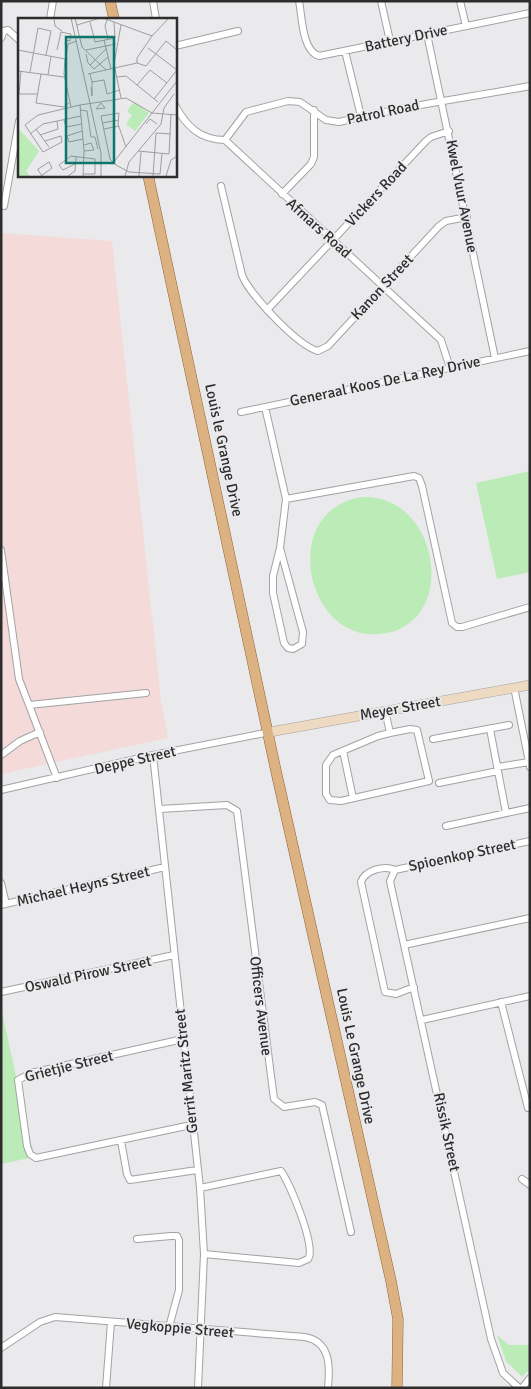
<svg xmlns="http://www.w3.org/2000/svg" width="531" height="1389" font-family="Signika,sans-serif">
<rect width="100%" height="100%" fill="#eaeaed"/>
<!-- medical -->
<path fill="#f4dad8" d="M1 233 112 241 161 701 168 738 1 774Z"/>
<!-- green -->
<path fill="#bbebb6" d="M530 471V572L497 579 476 483Z
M362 497C440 493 461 626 380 634 305 642 278 510 362 497Z
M1 1008 34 1157 1 1164Z
M497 1335 509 1345H530V1369L522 1377 506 1361Z"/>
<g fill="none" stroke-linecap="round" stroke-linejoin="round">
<defs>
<path id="street" d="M153 1 156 19
M299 1C302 16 302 51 319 56L530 13
M381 1 390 41
M460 1 466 26
M50 19 53 1
M427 34 495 358
M1 38 4 31 8 30 19 40
M175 46 238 31
M345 51 361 116
M175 105C186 126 200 140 225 140L441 340 450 368
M225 140 246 112 288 101 300 102 326 120 339 122C402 106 466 98 530 86
M221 186 242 275C249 294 298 346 318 351L328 346 439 226 446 221 467 217
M282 194 311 164 314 157V110
M4 206 19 121
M267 310 426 141 431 137 449 131
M265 407 286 499 414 476 419 478 422 486 452 623 457 627H462L530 607
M241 412 530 351
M280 548 303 632 302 644 293 649 288 648 284 643 273 593V576L280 548 286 499
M1 550 19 679 57 778
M514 687 530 767
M29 705 146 693
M385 710 390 733 378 736 333 755 326 765V794L330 800 341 801 429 781 417 730 410 729 390 733
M490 729 506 813
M433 739 509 725
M343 751 353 798
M1 755 20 741 40 732
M153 755 200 1188 204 1254 198 1388
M498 767 529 762
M439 783 498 771
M1 790 153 755 270 732
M160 809 227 805 237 811 274 1099 284 1107 315 1102 322 1105 351 1232
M446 826 530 808
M395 870 390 881 391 886 491 1339 503 1373 519 1388
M395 870C384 865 365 870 361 882L385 992 396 994 414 987
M395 870 530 841
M1 883 6 904
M1 905 165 867
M404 945 530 918
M1 992 174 955
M501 1002 528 1108
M422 1020 530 996
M183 1039 31 1073 18 1080 27 1146 30 1154 36 1158 191 1125
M121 1141 127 1174 130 1180 197 1170
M522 1179 530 1185
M200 1188 281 1171C290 1184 317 1248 308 1259L299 1263 204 1254
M137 1239 171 1236H177L179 1240V1290L169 1327
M1 1348 40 1322 55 1317 305 1337C331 1342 330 1367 328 1388
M106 1388 111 1322
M522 1388 530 1378"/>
<path id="secondary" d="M270 732 530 685"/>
<path id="primary" d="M110 1 114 19
M148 175 276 771 391 1281 398 1319 397 1388"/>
</defs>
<!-- street casing -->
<use href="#street" stroke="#a1a2a4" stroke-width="8"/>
<!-- secondary casing -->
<use href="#secondary" stroke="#a1a2a4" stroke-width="10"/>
<!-- primary casing -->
<use href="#primary" stroke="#91622f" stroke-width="11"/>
<!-- street -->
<use href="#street" stroke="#fff" stroke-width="6"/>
<!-- secondary -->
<use href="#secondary" stroke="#eed9c1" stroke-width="9"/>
<!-- primary -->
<use href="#primary" stroke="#ddb283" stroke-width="10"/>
</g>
<g text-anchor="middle" stroke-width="4" stroke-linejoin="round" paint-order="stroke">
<!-- street labels -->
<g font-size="15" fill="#2d2d2e" stroke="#eaeaed">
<text transform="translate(406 38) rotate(-12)" y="5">Battery Drive</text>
<text transform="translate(383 112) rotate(-12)" y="5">Patrol Road</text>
<text transform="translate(376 194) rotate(-47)" y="5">Vickers Road</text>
<text transform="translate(462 196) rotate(79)" y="5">Kwel Vuur Avenue</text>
<text transform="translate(319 228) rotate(42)" y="5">Afmars Road</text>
<text transform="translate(382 287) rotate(-47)" y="5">Kanon Street</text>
<text transform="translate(385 381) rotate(-12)" y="5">Generaal Koos De La Rey Drive</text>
<text transform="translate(224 450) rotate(78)" y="5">Louis le Grange Drive</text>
<text transform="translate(400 708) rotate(-10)" y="5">Meyer Street</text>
<text transform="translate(135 760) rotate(-13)" y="5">Deppe Street</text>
<text transform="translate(462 855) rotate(-12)" y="5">Spioenkop Street</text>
<text transform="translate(83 886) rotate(-13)" y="5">Michael Heyns Street</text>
<text transform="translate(88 974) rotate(-12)" y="5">Oswald Pirow Street</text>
<text transform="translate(261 1006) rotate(83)" y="5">Officers Avenue</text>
<text transform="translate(356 1056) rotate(78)" y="5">Louis Le Grange Drive</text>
<text transform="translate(69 1066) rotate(-14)" y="5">Grietjie Street</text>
<text transform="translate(186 1071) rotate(-96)" y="5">Gerrit Maritz Street</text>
<text transform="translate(447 1132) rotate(78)" y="5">Rissik Street</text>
<text transform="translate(180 1328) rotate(5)" y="5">Vegkoppie Street</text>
</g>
</g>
<!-- overview -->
<g transform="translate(18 18)">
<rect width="159" height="159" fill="#eaeaed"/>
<path d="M116 84 131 95 117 113 108 106 114 97 109 93ZM0 110 21 133 8 153 12 158H0Z" fill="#bbebb6"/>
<path fill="none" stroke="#9e9ea1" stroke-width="1" d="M36 0 37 8 44 13M53 0 83 135V158M57 0 64 29 88 52M85 0 134 18M89 2 87 8 90 21M72 4 77 24 97 20 96 4M59 7 82 0M103 7 96 46 103 80M86 22 93 51M130 30 159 52 136 81M0 32 47 41 46 56 53 89M39 32 43 14 53 16 52 23 48 22 47 26M68 32 98 26M68 36 70 45 76 51 90 39M48 38 50 26 59 23M119 45V40L134 18 151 0M72 47 88 31M0 53 46 59M3 53 1 76H20M12 54 20 10 33 13 28 37M23 56 18 85 46 89 51 85M70 56 119 45 128 48 148 23 159 32M72 56 74 64 86 62 89 76 102 72M30 57 33 38M99 59 108 58 140 84M119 67 132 52 149 65M73 69 74 78V64M83 85 78 91 87 90 83 85M62 87 66 133 65 158M62 92 69 93 73 119H77L80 131M83 98 92 141 98 147 111 154 142 156 144 136M83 98 101 95 100 106 108 129M46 102 48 109 64 106M84 105 101 102M128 106 132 101 139 106M18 111 31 129M86 111 101 108M64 113 49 118 51 124 65 121M138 115 153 116M12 116 25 106 63 98M22 117 40 111 39 103M27 123 43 118 44 124 25 134 7 107 20 97 62 87 108 80 134 95 159 97M66 127 73 125 76 132 66 133M120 133 151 136 153 96M95 145 159 63M57 146 45 152 41 147 53 138 77 141V156H65M23 158 34 150 31 144 20 151V152L24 158M50 158 57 153 58 139M107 158 111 144 143 106 146 90 156 76M121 158 123 134M135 158 138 115M148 158 153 142 159 138"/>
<path fill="#0f766e" fill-opacity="0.15" stroke="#0f766e" stroke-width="2.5" d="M48 19H96V145H48Z"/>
<rect width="159" height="159" fill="none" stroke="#2d2d2e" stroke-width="2.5"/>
</g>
<!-- border -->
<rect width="531" height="1389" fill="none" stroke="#2d2d2e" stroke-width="5"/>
</svg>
